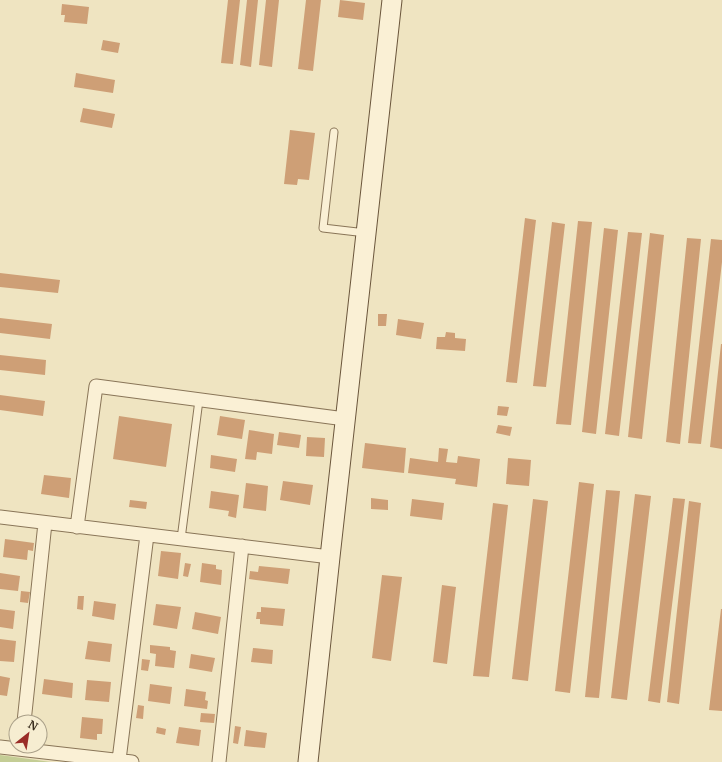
<svg xmlns="http://www.w3.org/2000/svg" width="722" height="762" font-family="Merriweather,serif">
<rect width="100%" height="100%" fill="#efe4c1"/>
<!-- green -->
<path fill="#c4cd95" d="M0 755 51 762H0Z"/>
<!-- building -->
<path fill="#ce9f76" d="M228 0H240L233 64 221 63Z
M247 0H258L251 67 240 65Z
M266 0H279L272 67 259 65Z
M306 0H321L313 71 298 69Z
M340 0 365 3 363 20 338 17Z
M62 4 89 7 87 24 64 22 65 15H61Z
M103 40 120 43 118 53 101 50Z
M76 73 115 80 113 93 74 87Z
M83 108 115 114 112 128 80 122Z
M290 130 315 133 309 180 298 179 297 185 284 184Z
M525 218 536 220 517 383 506 382Z
M578 221 592 222 571 425 556 424Z
M552 222 565 224 546 387 533 386Z
M604 228 618 230 596 434 582 432Z
M628 232 642 233 619 436 605 434Z
M650 233 664 235 642 439 628 437Z
M687 238 701 239 680 444 666 442Z
M711 239 722 240V262L701 444 688 443Z
M0 273 60 280 58 293 0 287Z
M378 314H387L386 326H378Z
M0 318 52 324 50 339 0 333Z
M398 319 424 323 421 339 396 335Z
M446 332 455 333V338L466 339 465 351 436 349 437 337H445Z
M721 344H722V449L710 447Z
M0 355 46 360 45 375 0 370Z
M0 395 45 401 43 416 0 410Z
M498 406 509 407 507 416 497 415Z
M119 416 172 424 166 467 113 459Z
M220 416 245 420 242 439 217 435Z
M498 425 512 427 510 436 496 433Z
M249 430 274 434 272 454 257 452 256 460 245 459Z
M279 432 301 435 299 448 277 445Z
M307 437 325 438 324 457 306 456Z
M365 443 406 448 404 473 362 468Z
M439 448 448 449 446 462 457 463 458 456 480 459 477 487 455 484 456 479 408 473 410 458 438 462Z
M211 455 237 459 235 472 210 468Z
M508 458 531 460 529 486 506 484Z
M44 475 71 478 69 498 41 494Z
M283 481 313 485 310 505 280 500Z
M579 482 594 484 570 693 555 691Z
M246 483 268 486 266 511 243 508Z
M606 490 620 491 599 698 585 697Z
M211 491 239 495 236 518 228 516 229 511 209 508Z
M635 494 651 496 627 700 611 698Z
M371 498 388 500V510L371 509Z
M673 498 685 499 660 703 648 701Z
M412 499 444 503 442 520 410 516Z
M533 499 548 501 528 681 512 679Z
M130 500 147 502 146 509 129 507Z
M689 501 701 503 679 704 667 702Z
M493 503 508 505 489 677 473 676Z
M5 539 34 543 33 551 28 550 27 560 3 557Z
M161 551 181 553 178 579 158 576Z
M185 563 191 564 188 577 183 576Z
M202 563 216 565V569L222 570 221 585 200 582Z
M259 566 290 569 288 584 249 579 250 571 258 572Z
M0 573 20 576 18 591 0 589Z
M382 575 402 577 391 661 372 658Z
M442 585 456 587 447 664 433 662Z
M21 591 30 592 28 603 20 602Z
M78 596H84L83 610 77 609Z
M94 601 116 604 114 620 92 616Z
M156 604 181 607 177 629 153 625Z
M261 607 285 609 283 626 260 624V619H256L257 612H261Z
M0 609 15 611 13 629 0 627Z
M721 609H722V711L709 710Z
M195 612 221 617 218 634 192 629Z
M0 639 16 641 14 662 0 661Z
M88 641 112 644 110 662 85 659Z
M150 645 170 647V650L176 651 174 668 155 666 156 654 150 653Z
M253 648 273 650 272 664 251 662Z
M191 654 215 658 212 672 189 668Z
M142 659 150 660 148 671 141 670Z
M0 676 10 678 7 696 0 695Z
M44 679 73 683 72 698 42 694Z
M87 680 111 682 109 702 85 700Z
M150 684 172 687 170 704 148 701Z
M186 689 206 692 205 700 208 701 207 709 184 706Z
M138 705 144 706 143 719 136 718Z
M201 713 215 714 214 723 200 722Z
M82 717 103 719 102 734H97V740L80 738Z
M235 726 241 727 238 744 233 743Z
M157 727 166 729 165 735 156 733Z
M179 727 201 730 199 746 176 743Z
M246 730 267 733 265 748 244 746Z"/>
<g fill="none" stroke-linecap="round" stroke-linejoin="round">
<defs>
<path id="lane" d="M334 132 323 228 366 233
M181 539 199 400"/>
<path id="street" d="M0 517 330 557
M77 527 96 386 345 419
M24 722 45 523
M0 747 132 762
M119 760 147 535
M219 762 242 546"/>
<path id="secondary" d="M308 762 330 557 392 0"/>
</defs>
<!-- lane casing -->
<use href="#lane" stroke="#897558" stroke-width="9"/>
<!-- street casing -->
<use href="#street" stroke="#897558" stroke-width="15"/>
<!-- secondary casing -->
<use href="#secondary" stroke="#6b563c" stroke-width="21"/>
<!-- lane -->
<use href="#lane" stroke="#faf0d5" stroke-width="7"/>
<!-- street -->
<use href="#street" stroke="#faf0d5" stroke-width="13"/>
<!-- secondary -->
<use href="#secondary" stroke="#faf0d5" stroke-width="19"/>
</g>
<!-- north arrow -->
<g transform="translate(28 734) rotate(30)"><circle r="19" fill="#f6edd1" stroke="#aaa089"/>
<path d="M0-3L7 15L0 10L-7 15Z" fill="#9a2c27"/>
<text y="-6" font-size="11" font-weight="bold" text-anchor="middle" fill="#382c1d">N</text>
</g>
</svg>
